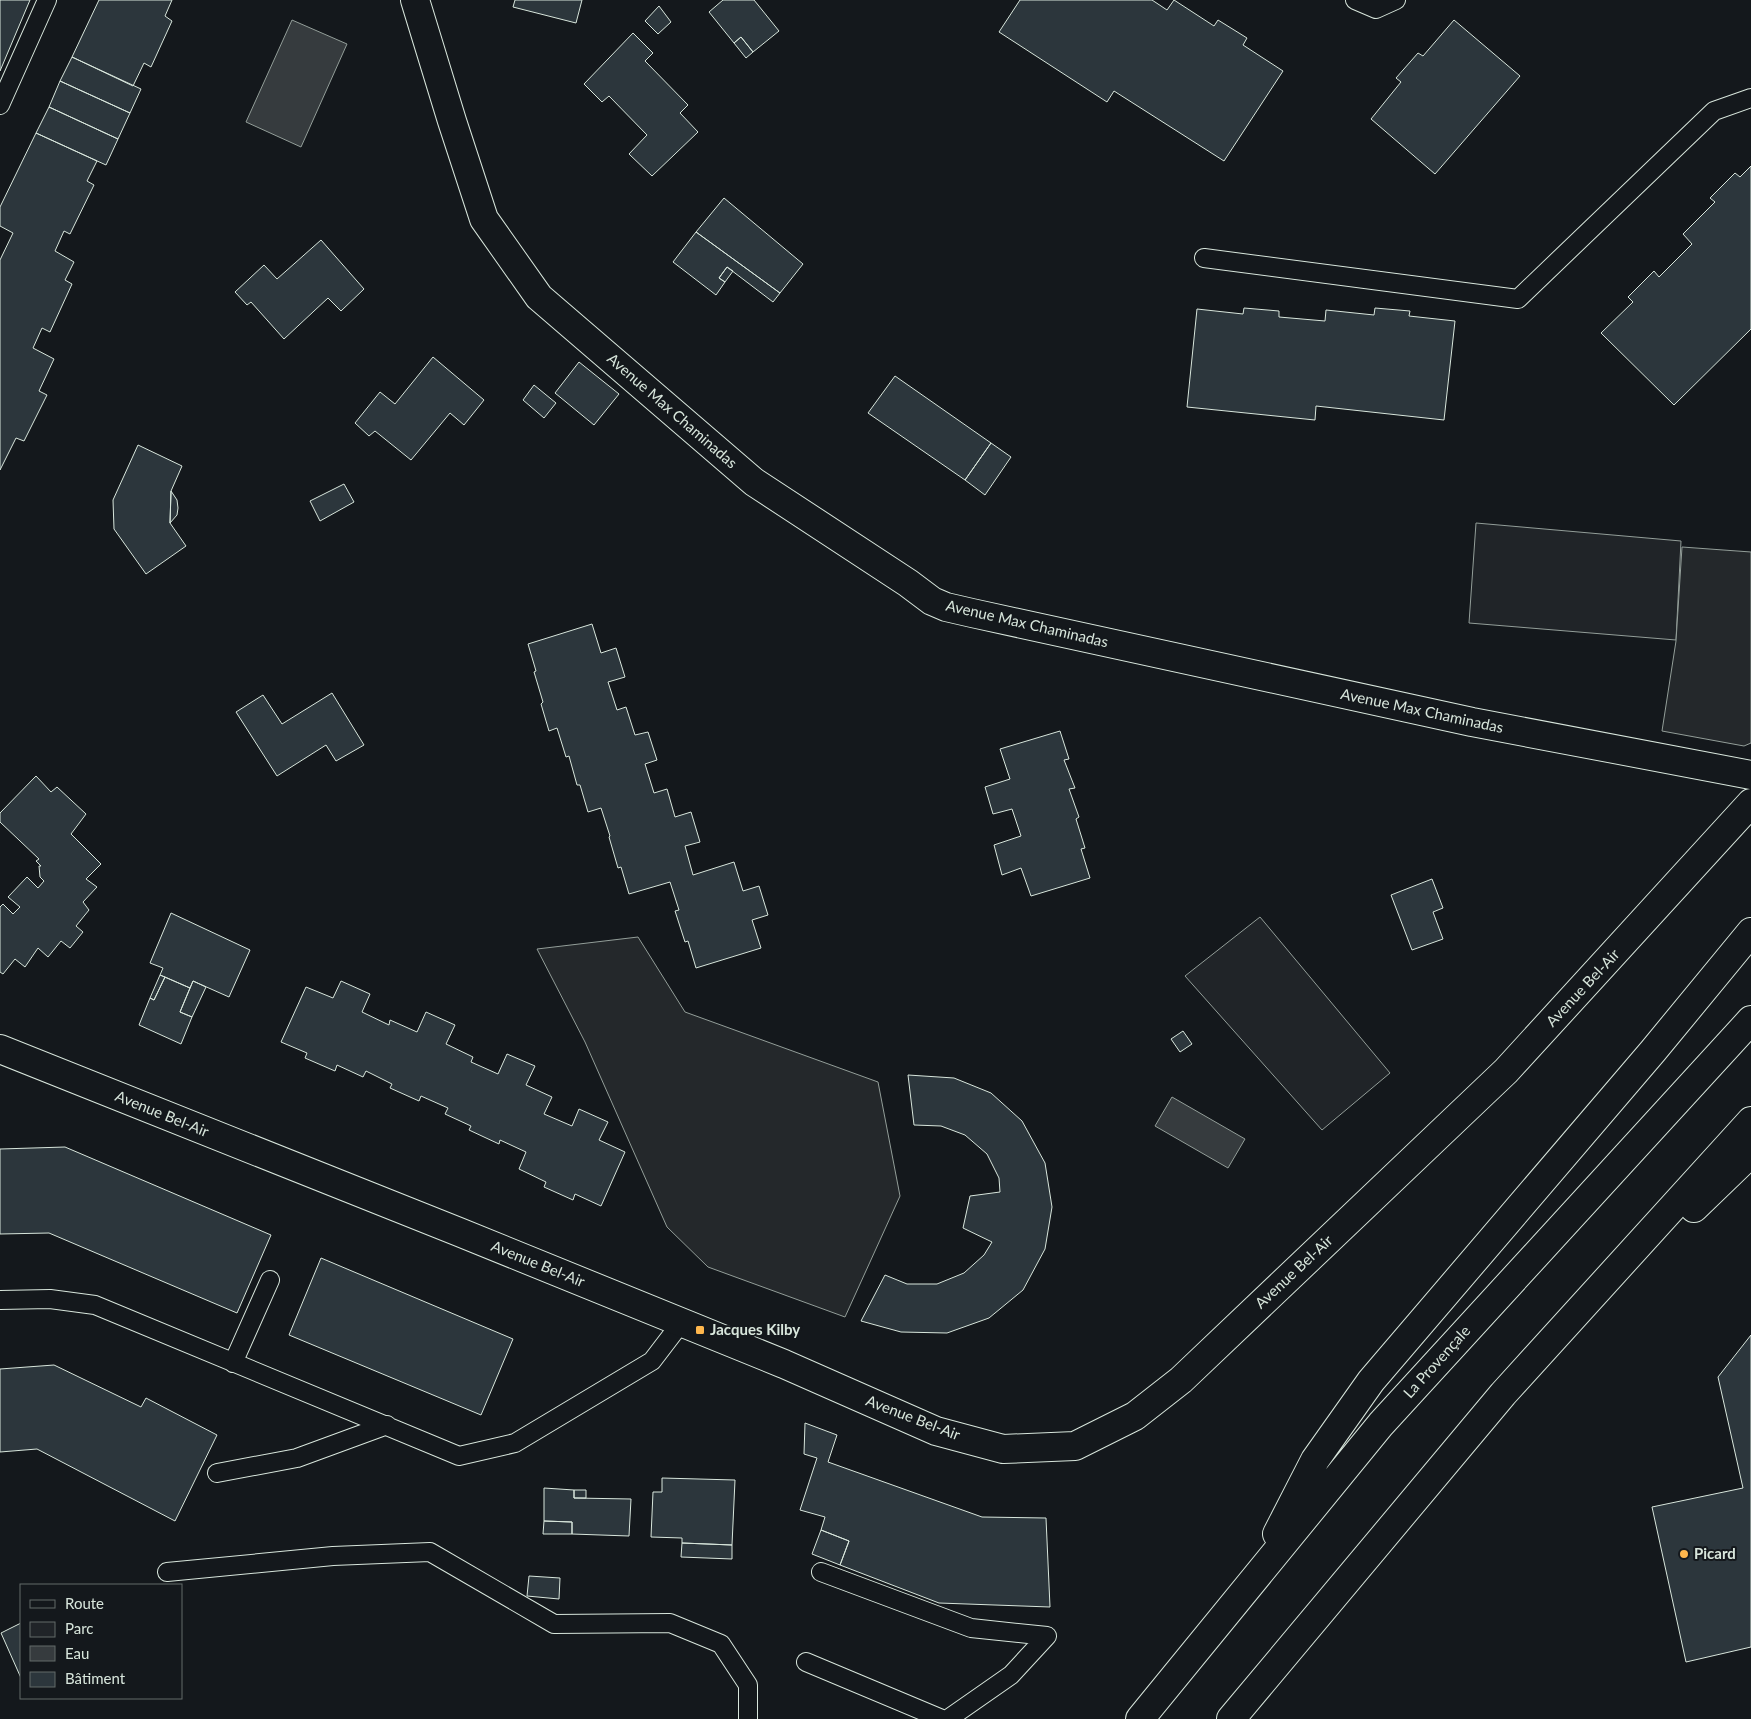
<svg xmlns="http://www.w3.org/2000/svg" width="1751" height="1719" font-family="Lato,sans-serif">
<rect width="100%" height="100%" fill="#14181c"/>
<!-- green -->
<path fill="#202428" stroke="#939e99" d="M1476 523 1681 541 1676 640 1469 623Z
M1260 917 1390 1073 1322 1130 1185 976Z"/>
<!-- parking -->
<path fill="#24282b" stroke="#939e99" d="M1682 547 1751 552V743L1744 746 1662 731 1676 641Z
M638 937 685 1012 878 1082 900 1196 845 1317 708 1267 667 1227 585 1042 537 949Z"/>
<!-- water -->
<path fill="#363b3e" stroke="#939e99" d="M292 20 347 44 301 147 246 122Z
M1172 1097 1245 1139 1228 1168 1155 1126Z"/>
<!-- building -->
<path fill="#2c363c" stroke="#d8e6dc" d="M0 0H30L0 71Z
M99 0H172L165 16 172 21 151 67 144 63 133 86 72 57Z
M515 0H582L576 23 513 7Z
M723 0H754L779 31 753 52 741 37 734 43 709 12Z
M1020 0H1152L1167 10 1174 0 1214 26 1218 20 1247 38 1243 45 1283 71 1224 161 1114 91 1107 102 999 32Z
M659 6 671 22 658 34 645 21Z
M1454 20 1520 76 1435 174 1371 119 1401 82 1396 78 1418 53 1423 56Z
M633 33 653 53 645 61 688 105 680 113 698 132 652 176 629 154 647 135 609 96 602 102 584 84Z
M741 37 753 52 746 58 734 43Z
M72 57 141 89 130 113 60 81Z
M60 81 130 113 118 139 49 107Z
M49 107 118 139 106 165 36 133Z
M36 133 97 161 87 181 94 185 70 234 64 231 55 251 74 262 65 280 72 284 50 332 42 328 33 348 54 359 39 391 47 395 24 441 16 438 0 470V260L13 233 0 226V207Z
M1751 166V329L1674 405 1601 333 1633 302 1628 297 1654 271 1659 277 1692 244 1683 234 1715 202 1710 198 1735 173 1740 177Z
M724 198 803 264 780 293 696 232Z
M696 232 780 293 773 302 727 267 719 278 725 282 716 295 673 262Z
M321 240 364 289 341 311 328 298 284 339 251 302 247 305 235 292 264 265 277 279Z
M727 267 733 271 725 282 719 278Z
M1244 308 1279 311V317L1325 321 1326 310 1374 315 1375 308 1410 311 1409 316 1455 321 1444 420 1316 406 1315 420 1187 407 1197 309 1243 314Z
M433 357 484 400 464 425 450 413 411 460 375 431 369 436 355 423 380 392 395 404Z
M579 362 619 394 594 425 555 393Z
M895 376 991 443 965 480 868 413Z
M534 385 556 403 544 418 523 400Z
M991 443 1011 457 985 495 965 480Z
M138 445 182 466 171 491 170 523 186 546 146 574 114 529 113 500Z
M344 484 354 502 320 521 310 501Z
M171 491 177 500 178 508 177 515 170 523Z
M592 624 601 653 616 648 625 677 608 682 617 710 626 707 635 735 648 732 657 760 645 764 654 793 667 789 675 817 691 812 700 842 685 846 693 875 734 862 743 891 759 886 768 915 752 920 761 948 696 968 688 941 685 942 675 911 679 910 670 882 629 894 621 867 618 868 609 837 610 836 601 808 588 812 580 785H577L569 756 566 757 557 728 549 731 541 704 543 702 534 672 536 671 528 644Z
M332 693 364 745 336 761 326 745 277 776 236 712 263 695 282 724Z
M1060 731 1069 759 1064 760 1075 788 1069 789 1079 817 1076 819 1085 848 1081 849 1090 878 1031 896 1021 868 1002 875 994 845 1021 836 1012 809 993 814 985 787 1010 779 1000 749Z
M36 776 51 792 57 787 86 814 71 834 101 864 86 879 97 887 83 902 89 910 76 926 83 932 70 948 61 941 48 957 38 948 25 967 15 959 3 974 0 972V907L3 904 13 914 20 907 8 897 27 877 38 888 44 881 40 877 39 866H41L36 861 39 859 0 822V813Z
M1432 879 1443 908 1433 912 1443 939 1412 950 1391 895Z
M171 913 250 950 229 997 193 981 190 988 160 975 163 968 150 963Z
M160 975 165 977 154 1000 150 998Z
M165 977 190 988 180 1012 192 1017 181 1044 139 1025 150 998 154 1000Z
M193 981 206 987 192 1017 180 1012Z
M341 981 370 994 362 1012 389 1025 390 1020 417 1032 426 1012 455 1025 446 1044 473 1057 471 1062 498 1074 507 1054 535 1066 526 1085 552 1097 544 1114 572 1126 579 1109 608 1122 599 1140 625 1152 601 1206 575 1194 573 1200 544 1187 546 1182 519 1169 526 1152 500 1140 499 1144 469 1130 471 1126 445 1114 448 1108 421 1096 419 1101 390 1088 392 1084 366 1071 363 1077 337 1065 335 1071 305 1058 307 1053 281 1042 306 987 333 998Z
M1183 1031 1192 1044 1180 1052 1171 1039Z
M908 1075 954 1078 991 1093 1022 1121 1045 1163 1052 1207 1045 1249 1023 1290 989 1318 947 1333 901 1332 861 1321 885 1275 907 1284H937L964 1273 984 1255 992 1242 963 1228 970 1196 1000 1192 999 1178 987 1154 965 1135 941 1126 914 1125Z
M65 1147 271 1235 237 1313 49 1233 0 1234V1149Z
M321 1258 513 1339 481 1415 289 1335Z
M1751 1335V1647L1686 1662 1652 1507 1743 1488 1718 1377Z
M54 1365 141 1407 146 1398 217 1435 175 1521 37 1449 0 1452V1369Z
M805 1423 837 1435 828 1462 982 1517 1046 1518 1050 1607 939 1603 840 1565 849 1541 821 1530 825 1517 800 1510 817 1458 804 1454Z
M662 1478 735 1480 732 1545 682 1543V1538L651 1537 653 1492H662Z
M544 1488 574 1490V1498L631 1499 629 1536 572 1534V1522L544 1521Z
M574 1490H586V1498H574Z
M544 1521 572 1522V1534H543Z
M821 1530 849 1541 840 1565 812 1554Z
M682 1543 732 1545V1559L681 1557Z
M529 1576 560 1578 559 1599 527 1596Z
M21 1623V1678L1 1633Z"/>
<g fill="none" stroke-linecap="round" stroke-linejoin="round">
<defs>
<path id="lane" d="M1355 0 1376 9 1396 0
M0 105 47 0
M1204 258 1518 299 1714 111 1751 98
M0 1300 50 1299 95 1305 459 1456 515 1443 652 1361 681 1323
M233 1363 270 1280
M217 1473 297 1458 387 1425
M167 1572 333 1556 430 1552 554 1624 670 1623 721 1644 748 1685V1719
M821 1572 971 1628 1047 1636 1011 1675 948 1719
M806 1662 942 1719"/>
<path id="street" d="M415 0 452 121 484 219 539 297 754 482 908 583 932 601 946 607 972 613 1472 722 1751 775"/>
<path id="secondary" d="M0 1049 459 1232 784 1364 936 1431 1003 1449 1075 1446 1135 1416 1181 1380 1506 1071 1751 803"/>
<path id="highway" d="M1694 1208 1751 1153
M1277 1534 1315 1460 1371 1381 1653 1051 1751 932
M1140 1719 1381 1424 1751 1020
M1231 1719 1503 1394 1751 1121"/>
</defs>
<!-- lane casing -->
<use href="#lane" stroke="#d8e6dc" stroke-width="20"/>
<!-- street casing -->
<use href="#street" stroke="#d8e6dc" stroke-width="30"/>
<!-- secondary casing -->
<use href="#secondary" stroke="#d8e6dc" stroke-width="30"/>
<!-- highway casing -->
<use href="#highway" stroke="#d8e6dc" stroke-width="30"/>
<!-- lane -->
<use href="#lane" stroke="#14181c" stroke-width="18"/>
<!-- street -->
<use href="#street" stroke="#14181c" stroke-width="28"/>
<!-- secondary -->
<use href="#secondary" stroke="#14181c" stroke-width="28"/>
<!-- highway -->
<use href="#highway" stroke="#14181c" stroke-width="28"/>
</g>
<!-- markers -->
<g fill="#ffb74d" stroke="#14181c" stroke-width="2">
<rect x="695" y="1325" width="10" height="10" rx="2.5"/>
<circle cx="1684" cy="1554" r="5"/>
</g>
<g text-anchor="middle" stroke-width="4" stroke-linejoin="round" paint-order="stroke">
<!-- street labels -->
<g font-size="15" fill="#d8e6dc" stroke="#14181c">
<text transform="translate(672 411) rotate(41)" y="5">Avenue Max Chaminadas</text>
<text transform="translate(1027 624) rotate(13)" y="5">Avenue Max Chaminadas</text>
<text transform="translate(1422 711) rotate(12)" y="5">Avenue Max Chaminadas</text>
<text transform="translate(1583 988) rotate(-47)" y="5">Avenue Bel-Air</text>
<text transform="translate(162 1114) rotate(22)" y="5">Avenue Bel-Air</text>
<text transform="translate(538 1264) rotate(22)" y="5">Avenue Bel-Air</text>
<text transform="translate(1294 1272) rotate(-43)" y="5">Avenue Bel-Air</text>
<text transform="translate(1437 1362) rotate(-48)" y="5">La Provençale</text>
<text transform="translate(913 1418) rotate(21)" y="5">Avenue Bel-Air</text>
</g>
<!-- poi labels -->
<g font-size="15" font-weight="bold" fill="#d8e6dc" stroke="#14181c" text-anchor="start">
<text x="710" y="1335">Jacques Kilby</text>
<text x="1694" y="1559">Picard</text>
</g>
</g>
<!-- legend -->
<rect x="20" y="1584" width="162" height="115" fill="#14181c" stroke="#626a69"/>
<rect x="30" y="1600" width="25" height="8" fill="#14181c" stroke="#626a69"/>
<text x="65" y="1609" font-size="15" fill="#d8e6dc">Route</text>
<rect x="30" y="1622" width="25" height="15" fill="#202428" stroke="#626a69"/>
<text x="65" y="1634" font-size="15" fill="#d8e6dc">Parc</text>
<rect x="30" y="1646" width="25" height="15" fill="#363b3e" stroke="#626a69"/>
<text x="65" y="1659" font-size="15" fill="#d8e6dc">Eau</text>
<rect x="30" y="1672" width="25" height="15" fill="#2c363c" stroke="#626a69"/>
<text x="65" y="1684" font-size="15" fill="#d8e6dc">Bâtiment</text>
</svg>
